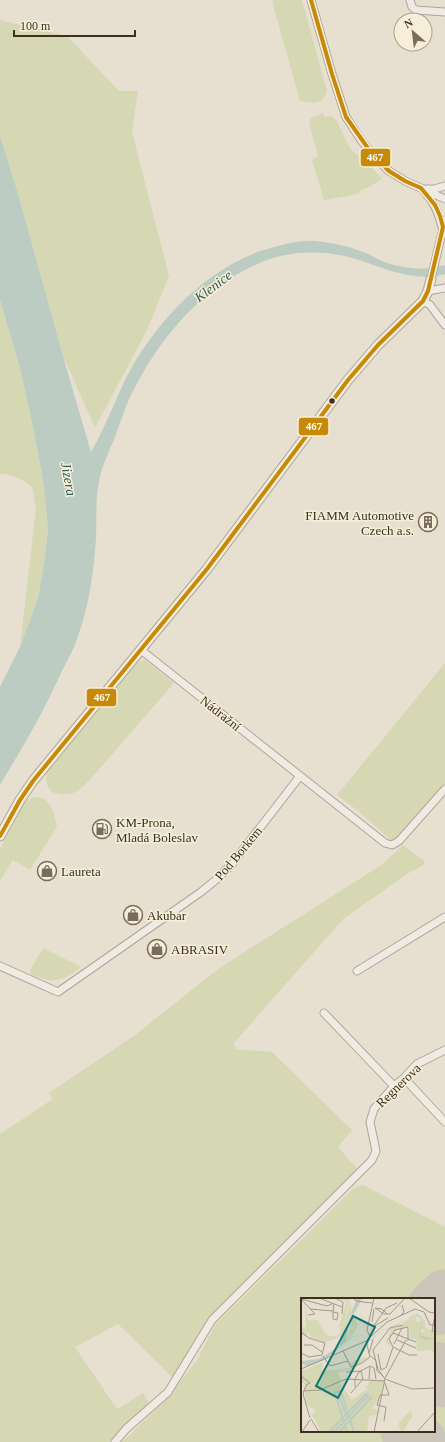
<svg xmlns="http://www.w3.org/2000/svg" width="445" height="1442" font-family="'Times New Roman',serif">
<rect width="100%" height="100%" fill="#e7e0d1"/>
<!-- green -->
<path fill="#d6d7b3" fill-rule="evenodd" d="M276 0H302L327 91C323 106 311 103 300 101L272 1Z
M0 20 67 36 119 91H138L132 132 169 276 147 330 95 428 63 356 19 197 0 136Z
M323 113 324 117 331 116 336 120 351 150 368 163 382 179 367 188 362 189 358 194 324 200 312 160 318 156 309 123 311 118Z
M0 300 20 368 33 427 44 486 48 530 44 565 38 598 20 647 36 509 32 487C23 479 13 474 0 474Z
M143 660H145L174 683 89 781C76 793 71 798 52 792L47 785 46 774 137 663Z
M445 663V785L393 842 357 810 337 795Z
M36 797C52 798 54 813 57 827L30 870 13 860 0 881V849L25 802 29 799Z
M403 845 425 862 422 866 407 874 343 919 234 1043V1046L237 1049 272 1052 352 1130 338 1147 358 1170 209 1319 173 1378 118 1324 75 1347 117 1409 143 1393 149 1404 121 1429 109 1442H0V1134L53 1099 49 1093 135 1035 218 969 383 864Z
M43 948 81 967C61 982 55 984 31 974L30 970Z
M363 1185 445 1227V1442H122L167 1399 197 1360 215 1325 354 1188ZM302 1299H434V1431H302Z"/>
<!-- water -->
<path fill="#bcccc2" d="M0 136 19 197 63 356 91 452C104 429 114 404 125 380 153 325 201 273 260 251 275 246 301 239 316 241 332 243 349 246 363 252 370 254 376 259 382 261 391 265 402 267 412 268 423 270 434 267 445 265V274C415 283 384 268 356 259 326 250 291 250 262 262 201 286 153 345 127 404 123 415 119 426 115 437 109 452 101 467 99 482 95 501 97 520 96 538 94 571 89 606 78 636 74 649 67 661 61 673 55 686 49 699 42 712 29 737 14 761 0 785V687L20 647 38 598 44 565 48 530 44 486 33 427 20 368 0 300Z"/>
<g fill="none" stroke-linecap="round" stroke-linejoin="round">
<!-- runway -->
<path stroke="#cbc5ba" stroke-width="55" d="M434 1308 445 1297
M434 1369 445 1380
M408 1431 419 1442"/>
<defs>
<path id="minor" d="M311 0 332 74 346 117 361 140 372 154 389 171 405 181 445 199
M410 0 412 7 416 10 445 12
M426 189H434L445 186
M424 191C434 202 439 213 442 227
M431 279 445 220
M428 291 445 288
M423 301 430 305 445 325
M141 650 385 843 392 845 399 841 445 789
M0 966 58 992 201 892 217 879 232 864 300 776
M357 971 445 917
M324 1013 394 1086
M404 1078 445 1122
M115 1442 126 1429 168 1392 212 1320 372 1160 376 1151 370 1122 374 1109 394 1086 404 1078 417 1064 445 1050"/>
<path id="tertiary" d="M0 836 20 800 33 781 207 569 348 380 378 345 423 301 428 291 431 279"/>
</defs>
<!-- minor casing -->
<use href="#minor" stroke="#ada599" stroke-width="9"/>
<!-- tertiary casing -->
<use href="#tertiary" stroke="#ada599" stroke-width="11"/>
<!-- minor -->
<use href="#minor" stroke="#efebe3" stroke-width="7"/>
<!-- tertiary -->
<use href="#tertiary" stroke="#efebe3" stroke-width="9"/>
<defs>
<path id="bus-1" d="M0 836 20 800 33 781 207 569 348 380 378 345 423 301 428 291 443 227 440 216 435 205 421 188 405 181 389 171 372 154 346 117 332 74 311 0"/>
</defs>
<!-- bus-1 casing -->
<use href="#bus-1" stroke="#f7eed8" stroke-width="7"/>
<!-- bus-1 -->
<use href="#bus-1" stroke="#c88808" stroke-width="4"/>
</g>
<!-- icons -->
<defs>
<symbol id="building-ring" viewBox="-11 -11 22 22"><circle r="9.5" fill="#f7eed8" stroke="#786c5e" stroke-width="1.5"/><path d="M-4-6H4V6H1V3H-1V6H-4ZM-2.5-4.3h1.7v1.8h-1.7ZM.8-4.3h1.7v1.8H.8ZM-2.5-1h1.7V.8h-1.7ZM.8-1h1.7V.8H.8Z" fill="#786c5e"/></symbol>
<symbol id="fuel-ring" viewBox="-11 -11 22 22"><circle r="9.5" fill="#f7eed8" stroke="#786c5e" stroke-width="1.5"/><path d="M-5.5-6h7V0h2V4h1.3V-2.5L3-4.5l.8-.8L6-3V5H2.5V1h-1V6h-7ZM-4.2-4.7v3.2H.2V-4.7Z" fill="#786c5e"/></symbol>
<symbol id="shop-ring" viewBox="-11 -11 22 22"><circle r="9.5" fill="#f7eed8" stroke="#786c5e" stroke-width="1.5"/><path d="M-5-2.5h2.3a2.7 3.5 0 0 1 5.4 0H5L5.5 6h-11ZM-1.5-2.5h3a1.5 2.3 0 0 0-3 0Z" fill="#786c5e"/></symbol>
</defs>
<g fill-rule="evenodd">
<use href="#building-ring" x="417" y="511" width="22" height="22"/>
<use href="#fuel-ring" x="91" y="818" width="22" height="22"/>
<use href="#shop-ring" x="36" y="860" width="22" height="22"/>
<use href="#shop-ring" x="122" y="904" width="22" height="22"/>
<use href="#shop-ring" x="146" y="938" width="22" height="22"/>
</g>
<!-- markers -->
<circle fill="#3d2e20" stroke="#f7eed8" stroke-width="1.5" cx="332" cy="401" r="3.5"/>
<g text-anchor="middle" stroke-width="3" stroke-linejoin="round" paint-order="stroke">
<!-- poi labels -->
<g font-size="13" fill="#3d2e20" stroke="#f7eed8" text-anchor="start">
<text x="414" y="520" text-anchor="end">FIAMM Automotive<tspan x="414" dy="15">Czech a.s.</tspan></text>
<text x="116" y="827">KM-Prona,<tspan x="116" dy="15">Mladá Boleslav</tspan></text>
<text x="61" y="876">Laureta</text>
<text x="147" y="920">Akubar</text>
<text x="171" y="954">ABRASIV</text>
</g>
<!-- street labels -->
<g font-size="13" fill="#3d2e20" stroke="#f7eed8">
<text transform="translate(221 713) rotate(38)" y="5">Nádražní</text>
<text transform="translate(238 853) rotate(-50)" y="5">Pod Borkem</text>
<text transform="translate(398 1085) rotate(-44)" y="5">Regnerova</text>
</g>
<!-- water labels -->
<g font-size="14" font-style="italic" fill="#2f5d5a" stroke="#f7eed8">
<text transform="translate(213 286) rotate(-37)" y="5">Klenice</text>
<text transform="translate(69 479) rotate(80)" y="5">Jizera</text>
</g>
</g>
<!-- overview -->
<g transform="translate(301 1298)">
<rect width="134" height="134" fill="#e7e0d1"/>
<path d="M38 0H49L41 33 37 40 24 44 9 39 8 34 5 38 0 37V29H5L4 9 7 22H17L25 37 36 39 39 34 40 28 37 30 46 4ZM50 2V13L55 5V8L48 19 41 45 37 50 41 42 39 39ZM116 17 115 23 120 24 119 37 124 32 120 31 122 21 124 22 125 30 134 34 132 39 134 38V58L131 52 116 53 115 41 109 40 108 28 94 32 88 41 90 49 85 44 90 31 102 27 101 25ZM52 19 57 26 53 36 46 41ZM64 59 66 61 51 71 37 75 40 82 39 85 51 102 66 91 61 85 66 89 69 82 83 83 80 97 71 110 77 112 76 117 68 118 66 134H20L13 120 10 118 15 113 4 105V86L0 83V73L25 63 21 65 22 73 49 70 48 65ZM109 113 112 118 101 134 97 126Z" fill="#d6d7b3"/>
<path d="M56 0H60L59 5 49 22 45 42 52 38 58 37 70 42 78 34 96 26 101 25 113 17 116 16 119 18 121 20 120 38 134 41 124 42 119 39 120 20 115 17 101 25 78 34 71 43 59 37 51 39 23 62 0 71 6 67 0 66V63L18 61 39 48Z" fill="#bcccc2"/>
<path fill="none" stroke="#bcccc2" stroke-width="2" d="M37 94 45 117M32 134 30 132 65 96 70 100 38 134M33 134 67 98M46 134 34 95 40 93 53 134"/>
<path fill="none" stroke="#a3998a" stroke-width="1" d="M18 0 41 9M34 0 42 4 41 16M108 0 128 14 134 15M0 1 26 8 31 6M53 1 55 3 71 5M1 2 14 16 7 17M9 11 32 13M32 14 37 15 36 22 32 21V13L33 6M86 16 81 11 74 10 83 16H89L104 0M134 17 131 33H134M99 18 103 14 101 7M71 24 73 11M72 29 85 10 96 5M72 29 87 20M0 34 8 40 24 45 21 57M92 35 115 44M69 39 66 32 73 0M96 42 115 50M93 46 101 30M3 47H11L21 54M92 49 88 41 94 32 107 29V43M92 49 108 57H116M42 53 50 69 61 65 69 59 65 43M0 55 8 59 21 57M68 55 72 42M77 56 80 72 84 70M22 58 29 68 47 63M70 58 75 63 76 73 83 79M69 68 73 70 75 81M85 70 92 49M0 71 65 43 86 24 114 11 123 14 129 27H134M45 74 60 73M0 78 9 85 5 87 2 96 9 120M84 80 105 42M68 81 69 68M84 81 111 91 134 90M54 89V81L58 74 69 68M2 93 19 92 45 81 84 83M50 95 62 81 60 73M10 121 18 134M83 123 85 109 76 107 79 97H88L84 85M1 134 9 122M73 134 84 81 77 71 72 52 89 30 102 27M116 134 134 114"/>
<path fill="#0f766e" fill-opacity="0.15" stroke="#0f766e" stroke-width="2" d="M52 18 74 29 37 100 15 88Z"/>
<rect width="134" height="134" fill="none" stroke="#3d2e20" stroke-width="2"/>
</g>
<g stroke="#f7eed8" stroke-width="1.5">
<rect x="360" y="148" width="31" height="19" rx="4" fill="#c88808"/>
<rect x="298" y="417" width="31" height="19" rx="4" fill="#c88808"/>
<rect x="86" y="688" width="31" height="19" rx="4" fill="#c88808"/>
</g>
<g font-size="11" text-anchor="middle" font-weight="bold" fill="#fff">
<text x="375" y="161">467</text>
<text x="314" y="430">467</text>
<text x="102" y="701">467</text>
</g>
<!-- north arrow -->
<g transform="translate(413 32) rotate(332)"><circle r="19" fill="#f7eed8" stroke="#ada18e"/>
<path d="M0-3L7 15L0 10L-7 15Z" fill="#786c5e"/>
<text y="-6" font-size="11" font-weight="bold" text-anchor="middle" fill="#3d2e20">N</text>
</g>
<!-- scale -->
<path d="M14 30v6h121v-6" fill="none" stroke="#3d2e20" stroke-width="2"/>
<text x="20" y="30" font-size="12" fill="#3d2e20" stroke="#f7eed8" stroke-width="3" paint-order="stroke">100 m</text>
</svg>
